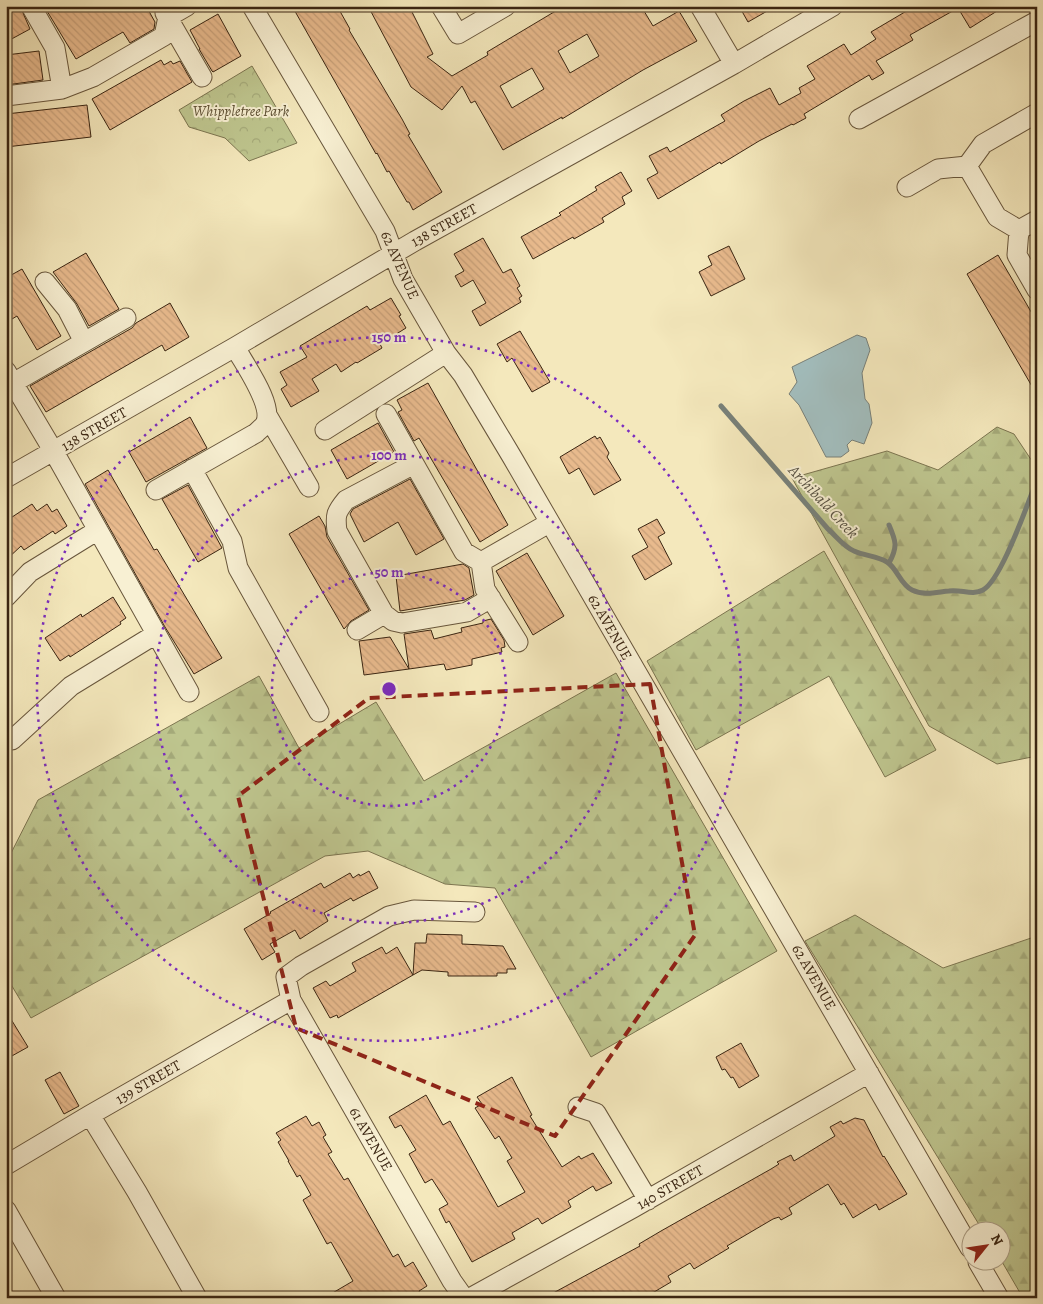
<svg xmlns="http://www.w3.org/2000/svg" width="1043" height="1304" font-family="Alegreya,serif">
<defs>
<pattern id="forest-firs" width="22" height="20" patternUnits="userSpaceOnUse" patternTransform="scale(1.25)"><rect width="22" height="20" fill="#bec58e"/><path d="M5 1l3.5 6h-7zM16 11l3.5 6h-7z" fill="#a4a979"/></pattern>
<pattern id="park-crowns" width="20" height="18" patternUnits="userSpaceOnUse" patternTransform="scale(1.25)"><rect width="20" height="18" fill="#bec58e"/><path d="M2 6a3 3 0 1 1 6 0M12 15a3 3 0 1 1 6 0" fill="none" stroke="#a4a979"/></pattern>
<pattern id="building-back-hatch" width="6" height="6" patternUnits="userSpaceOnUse" patternTransform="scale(1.25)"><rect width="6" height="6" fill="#e8ba8d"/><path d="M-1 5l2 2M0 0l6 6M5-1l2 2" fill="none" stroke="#c8a079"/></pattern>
</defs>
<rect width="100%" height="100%" fill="#f4e8bc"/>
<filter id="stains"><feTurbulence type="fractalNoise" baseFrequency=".004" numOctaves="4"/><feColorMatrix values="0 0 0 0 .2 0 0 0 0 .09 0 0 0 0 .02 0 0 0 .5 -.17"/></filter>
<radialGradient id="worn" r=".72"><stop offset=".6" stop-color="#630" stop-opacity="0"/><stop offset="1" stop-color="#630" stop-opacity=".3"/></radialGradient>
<!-- forest -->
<path fill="url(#forest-firs)" stroke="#7c7550" d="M997 427 1014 434 1032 461 1037 459V756L997 764 929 726 792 478 887 451 938 470Z
M824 551 936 750 885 777 829 676 696 750 647 661Z
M616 673 777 951 591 1057 495 888 445 884 368 851 325 856 31 1018 6 976V863L38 800 259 676 299 748 376 702 424 781Z
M855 915 943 968 1037 936V1298H1023L1001 1260 1000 1232 983 1231 805 941Z"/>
<!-- park -->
<path fill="url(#park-crowns)" stroke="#7c7550" d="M252 66 297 143 249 161 225 138 189 127 179 110Z"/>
<!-- water -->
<path fill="#a2bdbd" stroke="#788079" d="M857 335 866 338 870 350 862 373 865 399 869 404 872 423 864 444 852 440 847 445 849 451 841 457H826L799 405 789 394 797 382 792 367Z"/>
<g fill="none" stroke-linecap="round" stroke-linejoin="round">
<!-- stream -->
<path stroke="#788079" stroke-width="5" d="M721 406 828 529C836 536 844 547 854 551 865 556 877 556 887 562 897 568 900 584 912 590 924 596 937 592 949 591 961 589 972 596 983 590 1001 580 1025 510 1034 488L1037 487
M889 563C898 547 896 541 889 525"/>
</g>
<!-- building -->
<path fill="url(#building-back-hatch)" stroke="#3a2512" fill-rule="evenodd" d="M6 6H20L30 29 6 42Z
M44 6H146L155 22 154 29 130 43 123 32 76 59Z
M292 6H337L350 29 349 30 402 119 410 134 408 135 442 192 413 210 409 202H407L389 171 387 172 377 153 376 154Z
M368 6H409L433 54 427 57 452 76 488 55 487 52 564 6H641L653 26 679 11 697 41 643 70 562 119V117L503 150 475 101 471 103 462 86 442 110 411 87ZM587 34 599 56 570 73 558 51ZM532 68 544 89 512 108 500 86Z
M739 6H776L748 22Z
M915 6H1005L970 28 958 8 910 35 913 40 876 61 884 73 872 80 869 75 804 114 806 118 793 125 792 124 759 141 721 164 720 162 658 199 647 179 658 173 649 156 667 147 670 152 725 121 721 115 744 101 770 88 779 105 801 93 799 88 815 79 807 66 844 44 851 55 876 39 871 32Z
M218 14 241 56 213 72 212 71 199 49H200L190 30Z
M39 51 43 80 6 85V55Z
M161 60 164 65 171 61 173 64 180 61 192 82 110 130 92 99Z
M87 105 91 137 6 147V114Z
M621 172 632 191 622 197 625 204 602 218 604 222 574 239 573 237 533 259 521 237 561 215 559 213 597 190 595 187Z
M483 238 503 273 511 269 520 286 517 288 522 296 519 298 521 302 480 326 472 311 486 303 473 280 461 287 455 276 464 271 454 254Z
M729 246 745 279 711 296 699 272 712 265 708 256Z
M86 253 119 309 89 326 77 304 53 272Z
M998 255 1037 322V395L967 274Z
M22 269 61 336 37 350 17 316 12 319 6 310V278Z
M391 298 401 315 399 316 406 328 380 344 382 348 357 363 356 362 341 372 336 364 312 379 319 391 291 407 281 389 287 385 280 372 307 357 300 346 367 306 370 310Z
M170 303 189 337 165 351 162 345 46 412 30 386 132 328 136 323Z
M520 331 550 382 532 392 512 358 507 362 497 344Z
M428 383 508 525 480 542 419 438 414 441 398 412 402 410 397 400Z
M190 417 207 448 146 482 129 452Z
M378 423 394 452 347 479 331 450Z
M595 436 597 439 600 437 609 453 607 457 621 480 594 495 579 468 569 474 560 457Z
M108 470 154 550 157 549 222 658 194 674 165 627 85 484Z
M410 479 444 539 416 555 398 522 364 542 350 514 353 509Z
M188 485 222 548 198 562 162 499Z
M32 504 37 511 47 504 52 512 57 509 67 526 55 534 53 531 24 550 21 546 6 560V521Z
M319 516 325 526 327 537 369 610 351 621 344 629 289 534Z
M657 519 665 533 658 537 672 564 645 580 632 556 648 547 638 529Z
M527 553 564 616 533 635 496 571Z
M463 564 469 568 474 595 465 600 400 611 396 576Z
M113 597 126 618 120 622 121 624 70 657 69 655 60 661 45 638 81 614 82 617Z
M491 619 504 640 505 647 501 648 502 652 472 659V665L446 670 444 664 409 669 404 634 431 630 434 639 462 632 461 628 483 623V621Z
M390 637 409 669 364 675 359 641Z
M369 871 378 888 353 901 351 898 324 913 328 921 300 939 295 930 270 944 275 952 262 960 244 929 271 913 270 912 321 883 324 888 350 873 353 878 359 874 360 876Z
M427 934 462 935V944L503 946 516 969H507V973H497V976H448V972L422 970 413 975 415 943H426Z
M382 947 386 954 397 947 413 975 338 1018 337 1015 330 1018 313 988 326 981 330 986 356 971 352 963Z
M6 1011 28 1047 10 1057 6 1051Z
M741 1043 759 1076 739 1088 733 1077 731 1078 725 1069 722 1070 716 1057Z
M60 1072 79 1106 64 1114 45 1080Z
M512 1077 532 1115 530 1116 562 1167 579 1156 581 1159 593 1153 612 1183 596 1191 593 1186 568 1201 571 1207 542 1224 538 1218 512 1233 515 1239 472 1262 449 1221 446 1223 439 1209 448 1204 432 1179 425 1183 409 1154 416 1150 401 1125 395 1128 389 1117 426 1095 443 1125 450 1121 498 1207 525 1192 507 1161 512 1158 499 1136 495 1139 475 1108 482 1104 477 1097Z
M306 1116 312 1126 319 1122 326 1135 323 1137 332 1152 328 1154 344 1180 348 1178 393 1257 398 1254 405 1267 413 1262 427 1286 419 1291 422 1298H324L353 1281 331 1242 327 1244 303 1200 311 1195 300 1175 297 1177 288 1161H289L278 1142 281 1140 276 1133Z
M855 1118 864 1120 883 1157 884 1156 907 1194 879 1210 876 1204 853 1218 844 1203 841 1205 828 1184 789 1208 792 1214 781 1220 779 1217 773 1219 727 1246 729 1248 694 1269 690 1263 668 1276 671 1282 644 1298H544L640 1246 639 1244 661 1231 771 1169 779 1164 777 1162 791 1155 794 1161 835 1136 830 1127 841 1121 843 1124Z"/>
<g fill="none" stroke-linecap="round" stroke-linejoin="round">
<defs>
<path id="minor" d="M31 6 55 48 62 89
M252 6 385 231 403 279 446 353 463 375 512 457 970 1248
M441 6 458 34 506 6
M700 6 734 64
M165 13 202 77
M6 96 62 89 93 77 164 36 168 17 187 6
M859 119 1037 21
M967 166 997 217 1019 230 1017 255 1037 290
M907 187 938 169 967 166 983 144 1037 113
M1019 230 1037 220
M45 282 67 309 84 342
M6 371 54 452 189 692
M6 387 126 318
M386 414 464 552 481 562 549 523
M267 415 309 487
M325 430 446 353
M414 464 346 500C336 512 335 515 337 531L384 614 393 621 402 623 467 612 491 598
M192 469 232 541 238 568 319 712
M6 478 235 347 415 241 734 64 833 6
M156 490 256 433C259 430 263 427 265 424 275 406 244 364 235 347
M481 562 485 589 518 642
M6 597 30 572 98 530
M357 630 384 614
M12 740 71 686 156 634
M578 1107 596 1113 648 1200
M90 1115 137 1192 197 1298
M6 1165 90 1115 291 1000
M6 1210 56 1298
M978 1262 999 1298
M464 1298 452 1281 291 1000 286 977 301 966 389 916 414 910 475 912
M470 1298 633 1208 869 1073"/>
</defs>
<!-- minor casing -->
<use href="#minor" stroke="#68563c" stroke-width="21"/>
<!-- minor -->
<use href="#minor" stroke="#f8f0d3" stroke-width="19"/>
</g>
<!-- marked area -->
<path fill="none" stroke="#8f2418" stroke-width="4" stroke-dasharray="10 6" stroke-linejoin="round" d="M650 684 695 935 555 1136 296 1028 238 796 369 698Z"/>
<!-- distance rings -->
<g fill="none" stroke="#7b2cbf" stroke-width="2.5" stroke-dasharray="2.5 5">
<circle cx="389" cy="689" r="117"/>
<circle cx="389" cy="689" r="234"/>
<circle cx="389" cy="689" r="352"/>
</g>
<g text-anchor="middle" stroke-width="4" stroke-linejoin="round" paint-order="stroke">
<!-- park labels -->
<g font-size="15" font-style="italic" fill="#5b4d31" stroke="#f8f0d3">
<text x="241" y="116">Whippletree Park</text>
</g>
<!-- street labels -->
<g font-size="15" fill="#3a2512" stroke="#f8f0d3">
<text transform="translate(444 225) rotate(-29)" y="5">138 STREET</text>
<text transform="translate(400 265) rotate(66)" y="5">62 AVENUE</text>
<text transform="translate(94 429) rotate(-30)" y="5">138 STREET</text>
<text transform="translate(610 627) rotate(60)" y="5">62 AVENUE</text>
<text transform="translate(814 977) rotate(60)" y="5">62 AVENUE</text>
<text transform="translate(148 1082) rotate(-30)" y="5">139 STREET</text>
<text transform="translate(371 1139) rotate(60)" y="5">61 AVENUE</text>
<text transform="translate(670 1187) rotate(-30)" y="5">140 STREET</text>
</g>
<!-- water labels -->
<g font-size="16" font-style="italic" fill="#595345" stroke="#f8f0d3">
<text transform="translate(824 501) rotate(47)" y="6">Archibald Creek</text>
</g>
</g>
<circle cx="389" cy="689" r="8" fill="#7b2cbf" stroke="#f8f0d3" stroke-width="2.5"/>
<g font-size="15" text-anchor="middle" font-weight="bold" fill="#7b2cbf" stroke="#f8f0d3" stroke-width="4" stroke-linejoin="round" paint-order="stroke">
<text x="389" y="342">150 m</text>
<text x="389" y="460">100 m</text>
<text x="389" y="577">50 m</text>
</g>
<!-- margin -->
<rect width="1043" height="1304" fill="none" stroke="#f4e8bc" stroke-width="25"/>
<rect x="8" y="8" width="1028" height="1289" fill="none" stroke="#3a2512" stroke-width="2.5"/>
<rect x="12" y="12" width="1018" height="1279" fill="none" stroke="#3a2512"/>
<!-- north arrow -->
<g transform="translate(986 1246) rotate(60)"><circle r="24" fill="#f8f0d3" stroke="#ac9f86"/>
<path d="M0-4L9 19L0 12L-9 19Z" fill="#8f2418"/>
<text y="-8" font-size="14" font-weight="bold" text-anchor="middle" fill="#3a2512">N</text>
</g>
<rect width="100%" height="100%" filter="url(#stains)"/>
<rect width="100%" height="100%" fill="url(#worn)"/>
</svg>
